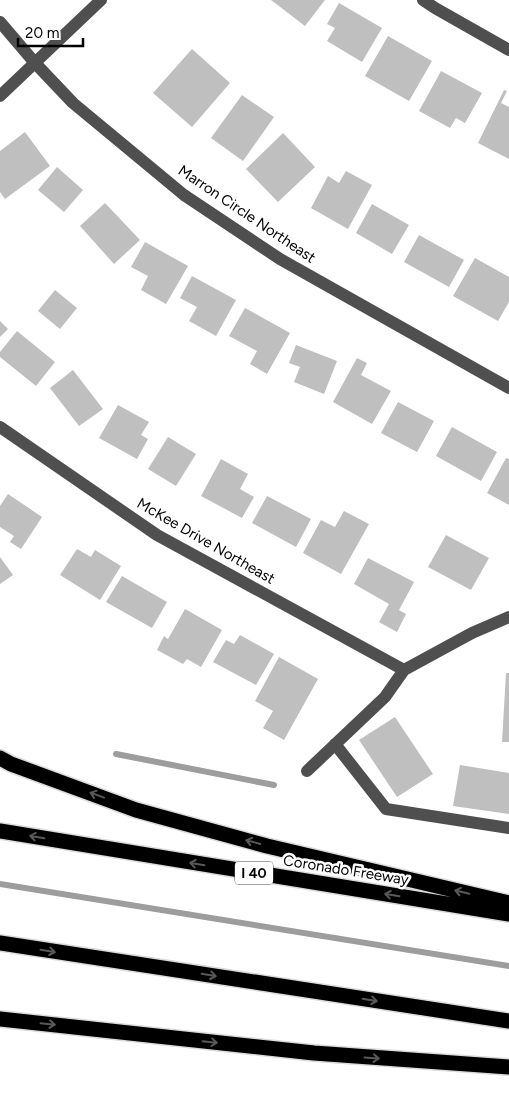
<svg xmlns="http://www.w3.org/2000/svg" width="509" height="1120" font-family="Figtree,sans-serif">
<rect width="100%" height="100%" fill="#fff"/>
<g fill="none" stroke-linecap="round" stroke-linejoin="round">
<!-- stream -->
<path stroke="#9d9d9d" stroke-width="6" d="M116 754 274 785
M0 884 509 966"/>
</g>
<!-- building -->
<path fill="#bfbfbf" d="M271 0H325L305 26Z
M339 3 382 28 362 62 327 41 335 28 327 24Z
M388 36 432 61 409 101 365 76Z
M192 49 230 83 192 127 153 93Z
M441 71 482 93 465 123 456 118 450 128 419 111Z
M504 90 507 91 501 103 509 107V159L478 143Z
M242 95 274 117 243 161 211 138Z
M25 132 50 166 5 199 0 192V151Z
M283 133 315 167 278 202 246 169Z
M57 167 83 190 64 212 38 190Z
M346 171 372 185 348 229 311 208 328 176 339 183Z
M105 203 140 240 114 264 80 226Z
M372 204 409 225 392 254 356 233Z
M419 235 464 260 449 287 404 262Z
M145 242 188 266 166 304 141 290 148 276 131 267Z
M475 258 509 277V302L498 321 453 296Z
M192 276 236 300 216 336 189 321 197 307 180 298Z
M55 290 77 308 60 329 38 311Z
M245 308 290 333 267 374 250 364 257 351 229 336Z
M0 321 8 329 0 337Z
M17 331 55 362 36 386 0 357V352Z
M296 345 337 361 324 394 294 382 300 367 289 363Z
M357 358 367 363 361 375 391 391 372 424 333 402Z
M73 370 103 409 79 426 50 388Z
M398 402 434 421 417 452 381 433Z
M118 405 149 422 141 435 148 439 137 459 99 438Z
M452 427 497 452 481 481 436 456Z
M168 437 196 454 176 486 148 469Z
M506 458 509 459V505L487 493Z
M221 459 248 474 240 489 254 497 242 518 201 496Z
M8 494 42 517 21 549 10 542 14 536 0 527V506Z
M267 496 311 519 296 547 252 523Z
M344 511 369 524 341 574 303 553 321 520 335 527Z
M446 535 489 558 471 590 428 567Z
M77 549 91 557 95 550 121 566 100 600 60 575Z
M0 557 13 575 0 584Z
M368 558 414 582 399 610 406 614 397 632 379 622 389 604 354 584Z
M122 576 167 602 152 628 106 602Z
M185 609 222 630 201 667 187 659 183 664 157 650 164 636 168 639Z
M240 635 274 654 256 685 213 662 226 640 234 644Z
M279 657 318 679 284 740 263 728 273 711 255 701Z
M506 673H509V742H502Z
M395 717 433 774 397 797 359 740Z
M460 765 509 773V814L453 806Z"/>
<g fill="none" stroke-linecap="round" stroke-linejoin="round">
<defs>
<path id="highway" d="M0 758 11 764 136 810 267 846 509 903
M0 831 509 914
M0 943 509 1021
M0 1019 314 1053 509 1067"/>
</defs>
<!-- highway casing -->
<use href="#highway" stroke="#dbdbdb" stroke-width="18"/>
<!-- minor -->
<path stroke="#4f4f4f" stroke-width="12" d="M423 0 435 8 509 50
M0 22 35 63 73 103 184 195 280 259 509 388
M0 96 101 0
M0 427 157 535 404 670
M335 744 386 809 509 828
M307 771 385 697 404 670 472 633 509 617"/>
<!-- highway -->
<use href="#highway" stroke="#000" stroke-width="15"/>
</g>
<!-- one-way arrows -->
<defs><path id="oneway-shaft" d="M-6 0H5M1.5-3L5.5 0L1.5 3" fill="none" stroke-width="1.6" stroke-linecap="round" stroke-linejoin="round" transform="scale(1.25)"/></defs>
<g stroke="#595959">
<use href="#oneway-shaft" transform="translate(97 795) rotate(-160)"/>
<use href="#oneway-shaft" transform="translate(37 837) rotate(-170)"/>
<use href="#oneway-shaft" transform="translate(253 842) rotate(-165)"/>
<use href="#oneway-shaft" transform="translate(197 864) rotate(-171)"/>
<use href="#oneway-shaft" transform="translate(462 892) rotate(-167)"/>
<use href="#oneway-shaft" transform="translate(392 895) rotate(-171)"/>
<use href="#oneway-shaft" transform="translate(48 951) rotate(9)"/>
<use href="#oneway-shaft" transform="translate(209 975) rotate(9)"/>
<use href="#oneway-shaft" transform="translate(370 1000) rotate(9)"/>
<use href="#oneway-shaft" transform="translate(48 1024) rotate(6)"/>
<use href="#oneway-shaft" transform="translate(210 1042) rotate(6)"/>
<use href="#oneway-shaft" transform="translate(372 1058) rotate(4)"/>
</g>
<g text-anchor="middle" stroke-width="5" stroke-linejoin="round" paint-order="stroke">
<!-- shield labels -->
<rect fill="#fff" stroke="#4c4c4c" stroke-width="1" x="235" y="861.5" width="38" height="23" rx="4"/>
<g font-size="14" font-weight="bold" fill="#000">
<text x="254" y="878">I 40</text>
</g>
<!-- street labels -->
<g font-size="15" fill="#000" stroke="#fff">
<text transform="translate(247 214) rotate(34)" y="5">Marron Circle Northeast</text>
<text transform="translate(206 541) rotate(30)" y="5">McKee Drive Northeast</text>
<text transform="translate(346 870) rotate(9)" y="5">Coronado Freeway</text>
</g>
</g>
<!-- scale -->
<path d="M18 38v8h65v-8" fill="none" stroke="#000000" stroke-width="2.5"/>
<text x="25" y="38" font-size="15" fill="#000000" stroke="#ffffff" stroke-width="4" paint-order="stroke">20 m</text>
</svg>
